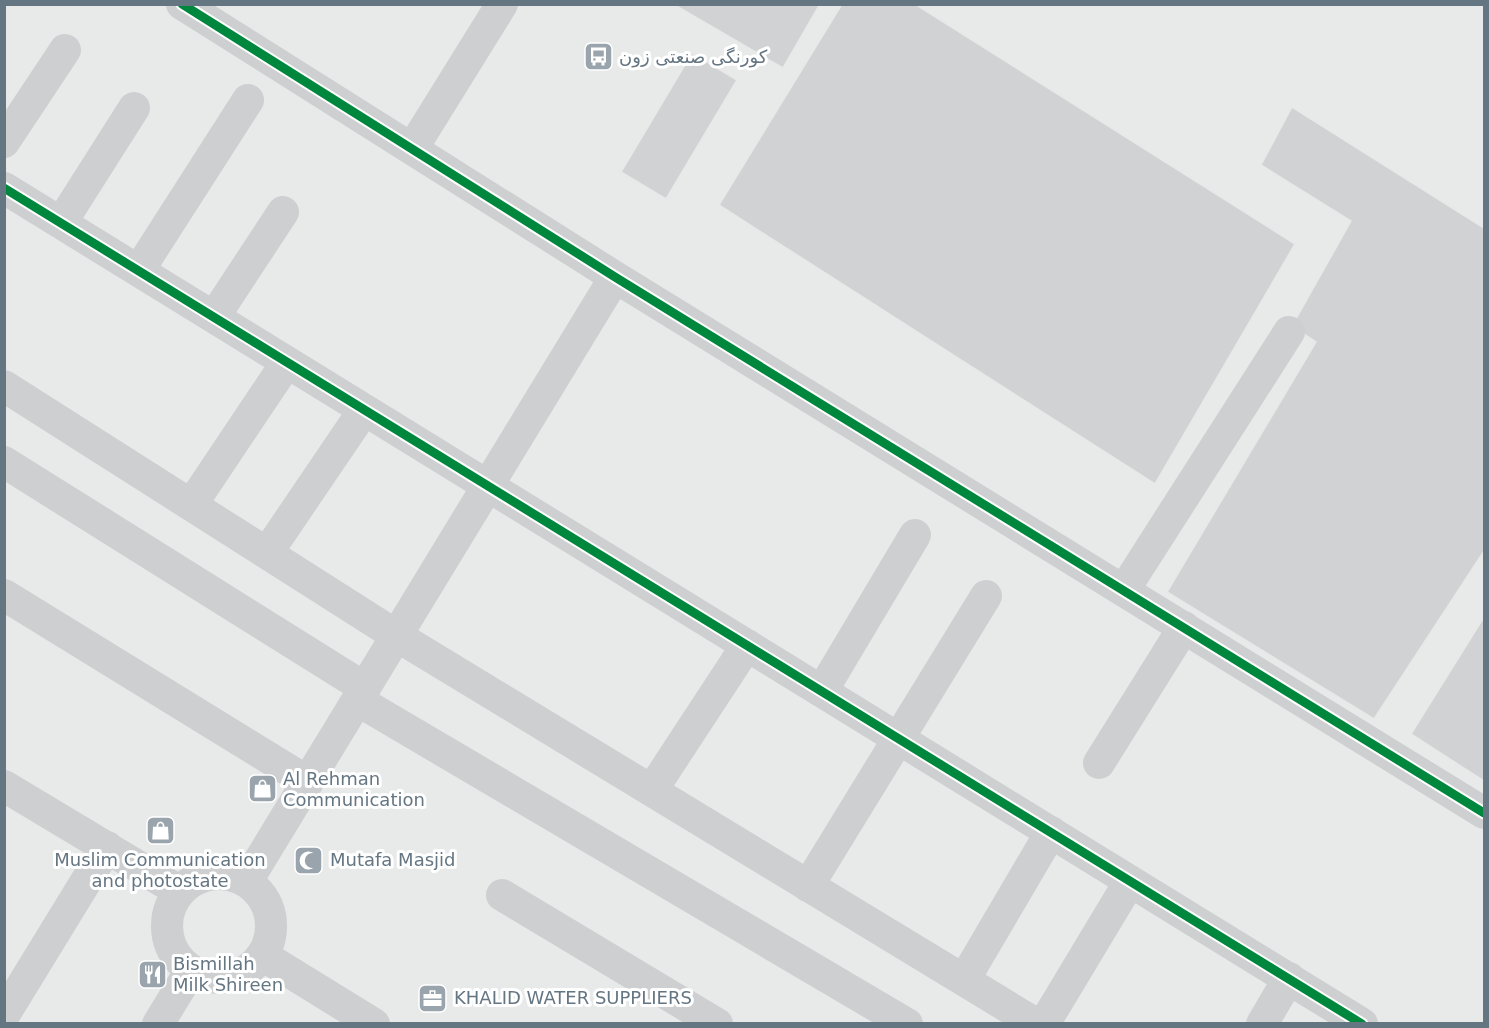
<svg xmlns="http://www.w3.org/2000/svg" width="1489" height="1028" font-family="'DejaVu Sans','Noto Sans Arabic',sans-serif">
<rect width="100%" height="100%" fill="#f9f9f9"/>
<!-- built -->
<path fill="#e8e9e9" d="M5 5H1484V1023L5 1024Z"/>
<!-- building -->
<path fill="#d0d2d3" stroke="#e8e8e8" stroke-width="1.5" d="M673 4H820L783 68Z
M842 4H915L1295 244 1155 484 719 205Z
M692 53 737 80 666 199 621 172Z
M1292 107 1484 228V551L1374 719 1167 592 1316 342 1292 326 1351 221 1261 165Z
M1484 617V781L1411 734Z"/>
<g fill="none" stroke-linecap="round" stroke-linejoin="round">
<!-- minor -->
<path stroke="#cecfd0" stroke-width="32" d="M182 4 615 277 1484 813
M4 142 65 50
M412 149 502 4
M4 188 1362 1024
M61 223 134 108
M139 270 248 100
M214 317 283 212
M4 386 397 636 1036 1024
M4 462 365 688
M192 504 287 362
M267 553 364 410
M1124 590 1289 332
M4 595 308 782
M822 691 915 535
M357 700 907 1024
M1099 763 1184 627
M4 786 179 891
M652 790 747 645
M167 926a52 52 0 1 1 104 0a52 52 0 1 1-104 0Z
M247 881 615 277
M808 886 986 596
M502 895 717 1024
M262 955 374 1024
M964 980 1051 832
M4 1015 107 847
M158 1024 191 970
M1044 1024 1130 881
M1262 1024 1289 978"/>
<defs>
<path id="cycleway" d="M182 4 615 277 1484 813
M4 188 1362 1024"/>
</defs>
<!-- cycleway casing -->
<use href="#cycleway" stroke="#fff" stroke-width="13"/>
<!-- cycleway -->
<use href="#cycleway" stroke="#00873e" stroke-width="9"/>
</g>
<!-- icons -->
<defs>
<symbol id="bus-square" viewBox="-11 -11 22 22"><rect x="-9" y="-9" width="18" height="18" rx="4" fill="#99a4ac" stroke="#fff"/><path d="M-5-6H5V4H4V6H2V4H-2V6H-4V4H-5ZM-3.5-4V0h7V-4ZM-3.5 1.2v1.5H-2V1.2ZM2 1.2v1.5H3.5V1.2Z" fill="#fff"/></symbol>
<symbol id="shop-square" viewBox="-11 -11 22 22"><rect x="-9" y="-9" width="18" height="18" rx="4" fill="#99a4ac" stroke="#fff"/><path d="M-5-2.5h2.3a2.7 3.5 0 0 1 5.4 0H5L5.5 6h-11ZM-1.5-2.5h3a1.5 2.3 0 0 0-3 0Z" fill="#fff"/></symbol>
<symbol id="mosque-square" viewBox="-11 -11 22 22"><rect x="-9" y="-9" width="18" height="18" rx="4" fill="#99a4ac" stroke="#fff"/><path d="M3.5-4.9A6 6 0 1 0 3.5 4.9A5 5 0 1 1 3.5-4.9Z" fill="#fff"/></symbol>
<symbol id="restaurant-square" viewBox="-11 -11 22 22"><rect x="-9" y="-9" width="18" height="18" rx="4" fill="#99a4ac" stroke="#fff"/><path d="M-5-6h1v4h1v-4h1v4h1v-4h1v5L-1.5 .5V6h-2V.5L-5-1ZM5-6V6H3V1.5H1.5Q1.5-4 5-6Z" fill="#fff"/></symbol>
<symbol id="office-square" viewBox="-11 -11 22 22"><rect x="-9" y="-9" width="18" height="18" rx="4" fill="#99a4ac" stroke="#fff"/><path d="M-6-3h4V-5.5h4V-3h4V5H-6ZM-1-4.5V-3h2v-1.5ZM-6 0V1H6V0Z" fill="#fff"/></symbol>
</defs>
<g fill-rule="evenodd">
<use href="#bus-square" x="582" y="40" width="33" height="33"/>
<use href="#shop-square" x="246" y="772" width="33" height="33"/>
<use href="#shop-square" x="144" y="814" width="33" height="33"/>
<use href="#mosque-square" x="292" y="844" width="33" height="33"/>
<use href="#restaurant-square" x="136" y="958" width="33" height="33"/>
<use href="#office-square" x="416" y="982" width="33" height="33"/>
</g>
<g text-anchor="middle" stroke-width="6" stroke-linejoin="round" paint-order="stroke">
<!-- poi labels -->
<g font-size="18" fill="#657683" stroke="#fff" text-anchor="start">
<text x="619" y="63">کورنگی صنعتی زون</text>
<text x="283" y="785">Al Rehman<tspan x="283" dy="21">Communication</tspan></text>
<text x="160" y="866" text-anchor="middle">Muslim Communication<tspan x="160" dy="21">and photostate</tspan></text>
<text x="330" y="866">Mutafa Masjid</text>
<text x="173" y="970">Bismillah<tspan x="173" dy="21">Milk Shireen</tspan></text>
<text x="454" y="1004">KHALID WATER SUPPLIERS</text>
</g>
</g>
<!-- border -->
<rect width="1489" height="1028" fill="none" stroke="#657683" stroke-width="12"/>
</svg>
